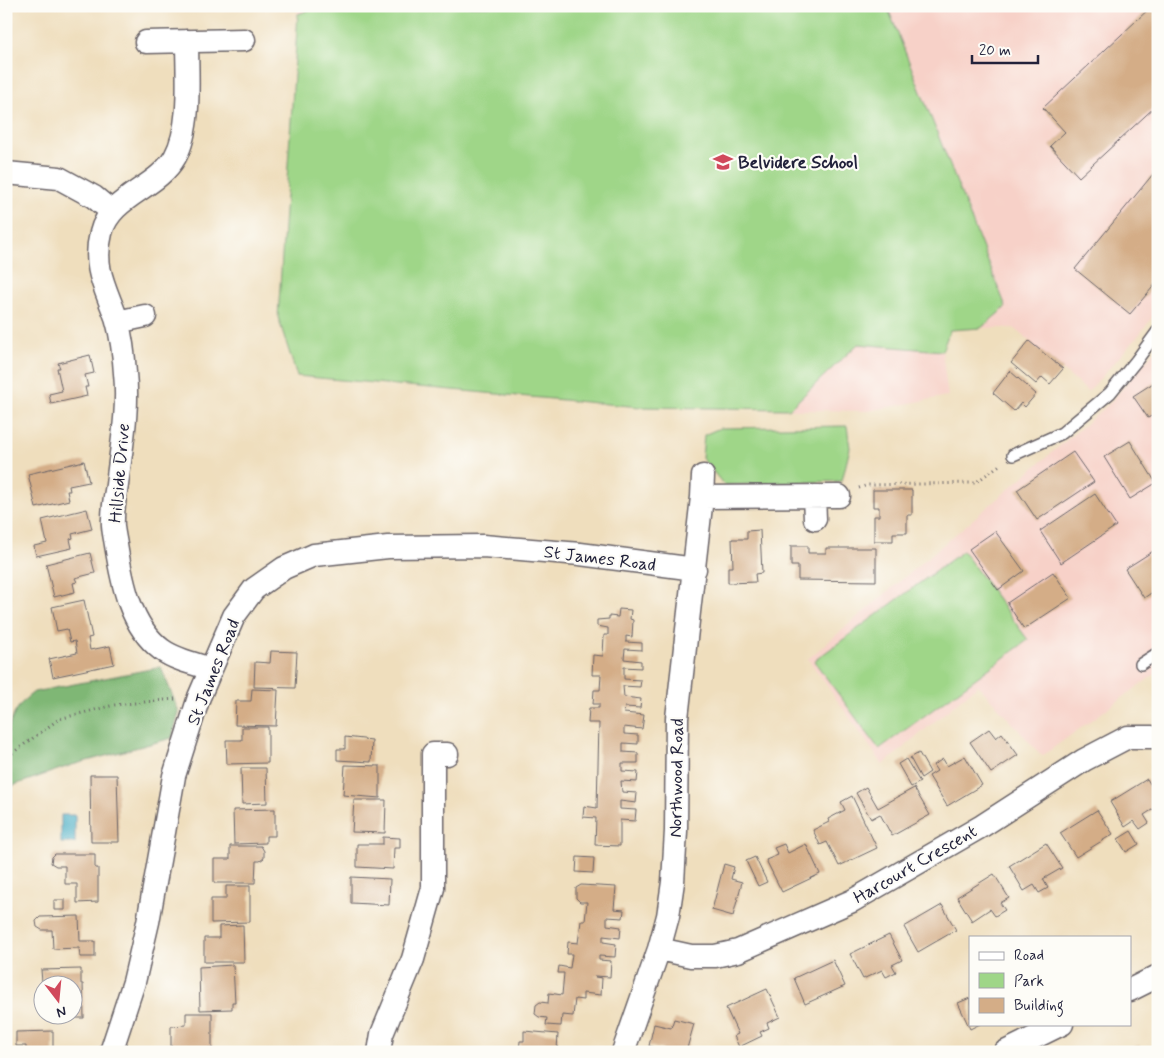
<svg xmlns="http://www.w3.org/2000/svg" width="1164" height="1058" font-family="Mynerve,sans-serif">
<rect width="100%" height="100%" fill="#fdfcf7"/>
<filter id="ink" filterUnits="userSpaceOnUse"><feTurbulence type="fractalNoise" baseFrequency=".02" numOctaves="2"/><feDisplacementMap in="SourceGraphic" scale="10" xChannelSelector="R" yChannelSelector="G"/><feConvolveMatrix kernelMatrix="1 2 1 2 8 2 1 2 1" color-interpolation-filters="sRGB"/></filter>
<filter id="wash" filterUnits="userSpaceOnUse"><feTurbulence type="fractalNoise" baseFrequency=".0096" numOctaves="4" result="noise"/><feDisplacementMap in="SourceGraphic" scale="20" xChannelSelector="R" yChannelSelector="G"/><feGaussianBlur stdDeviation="1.12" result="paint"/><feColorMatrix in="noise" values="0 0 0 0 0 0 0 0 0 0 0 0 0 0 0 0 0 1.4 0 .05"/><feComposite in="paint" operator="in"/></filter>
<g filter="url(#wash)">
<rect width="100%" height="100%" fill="#efdebd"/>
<!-- built -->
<path fill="#f7d1c8" d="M298 6H1158V310L1139 335 1088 392 1014 328H981L950 330 942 351 948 396 868 411 641 407 297 376 278 317Z
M1158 347V672L1042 756 978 685 883 765 808 659 1108 405Z"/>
<!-- green -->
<path fill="#9fd688" stroke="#607c62" d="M321 6H887L1006 307 981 328 950 330 942 351 858 344 789 409 641 407 297 376 278 317 298 14Z
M847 426 850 448 842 481 724 485 702 458 704 435 720 428Z
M963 551 1028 640 879 749 814 661Z"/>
<!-- forest -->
<path fill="#7fb774" stroke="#506c58" d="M161 667 179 712 172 738 72 765 6 788C6 752 0 716 34 692Z"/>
<!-- water -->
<path fill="#44acc4" stroke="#336780" d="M61 815H75V843H61Z"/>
<g id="blocks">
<!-- building -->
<path fill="#d4ad87" d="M1152 6H1158V104L1079 177 1050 146 1065 132 1043 108Z
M1158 168V281L1130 314 1075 269Z
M1029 341 1063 369 1050 384 1042 377 1036 384 1011 363Z
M90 355 94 373 85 375 88 387H85L87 396 51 404 49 394 62 391 57 368H60L58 363Z
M1010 371 1036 394 1025 407 1021 403 1014 411 993 393Z
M1158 380V412L1148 418 1133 396Z
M1130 441 1156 483 1130 499 1104 457Z
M1073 452 1094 482 1037 520 1017 490Z
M84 461 89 482 69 486 70 491H67L69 500 36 508 28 474Z
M873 490H912V515H907V533H893V541H874V516H879V507H873Z
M1095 494 1116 526 1061 563 1040 531Z
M87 509 92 529 72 534 73 538 70 539 72 548 36 556 34 546 47 543 42 520Z
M760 530 762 573 755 574 756 582 728 583V567H733L732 539H747V531Z
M995 531 1024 571 998 590 969 549Z
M791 546H808V553H826V548H876V581L798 580V566H791Z
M1158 548V596L1154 591 1144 598 1125 569Z
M90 553 95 573 75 578 77 582 73 583 75 592 54 597 46 564Z
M1053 572 1071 598 1024 629 1007 603Z
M84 600 92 637 88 638 90 650 110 646 114 664 53 677 49 659 77 653 75 641 70 642 67 629 57 631 52 607Z
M619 609 631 610 630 619 633 620 632 637 626 636V642L642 643V650L625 649 624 659 641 661V668L624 667V679L641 680 640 687 623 686 624 697 641 699 640 708 625 707 624 713 644 715 642 729 624 727V734L638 735V744L623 743V752L638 753V763H622V771L638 772 637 782 621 781 622 792 637 793 636 803 620 801V809L636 810 635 821 620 820V846L595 845 596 818 583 817 584 806 597 808 599 723H588L589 708H599V704H593L594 690H600L601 675H592L593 655 603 656 604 635H608V628L597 626V620L609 619V616L618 617Z
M271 651 297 652 295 688 254 687 255 662 270 663Z
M252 689 278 690 276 726 235 725 236 701H251Z
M242 727H268V763L227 764 226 740H242Z
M989 729 996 738 1002 733 1018 755 991 773 970 742Z
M345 737 372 740 371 762 337 760V749H345Z
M919 753 930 772 921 778 910 758Z
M965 756 982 785 947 806 929 776 937 771 933 765 943 759 947 766Z
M906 759 920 782 911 787 898 764Z
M345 765 380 766V798L343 795Z
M241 768H266L267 803 242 804Z
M90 775H117L119 842H91Z
M1147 779 1158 796V806L1144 815 1149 823 1140 829 1134 821 1125 827 1110 802Z
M866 787 878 808 914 788 930 815 892 836 880 814 871 819 856 793Z
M852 796 877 848 839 866 827 842 820 845 813 830 829 822 828 819 845 810 841 802Z
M354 800H386L385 833 352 832Z
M275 809V836H266V843L234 844 233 810Z
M1097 810 1113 834 1076 857 1060 833Z
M1131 831 1139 844 1126 852 1118 839Z
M383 837 400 838V848H394L393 869 357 867V844H383Z
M1046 843 1062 868 1043 879 1048 888 1039 893 1034 885 1024 891 1009 866Z
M784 844 788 853 806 844 820 874 782 892 766 860 778 855 774 848Z
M230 846H261L264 851V858L260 861H256L255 883H214V859H230Z
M55 854H95V868H98V902L77 903V884H65V866H56L51 863 52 857Z
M577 857 594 858 593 873 576 872Z
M755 857 767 882 758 886 746 861Z
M724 864 734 867 731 879 742 882 733 916 712 910Z
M994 874 1009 898 1000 903 1005 910 995 916 990 909 972 921 957 897Z
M351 877 390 879 389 905 351 903Z
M581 885 616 887 614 909 624 910 623 918 607 917V925L621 927 620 938 603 936V942L616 944 615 957 599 956V960L611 961 610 977 595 976V977L602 978 601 995 583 993V1000L575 999 573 1016 562 1015 561 1026 546 1025 547 1018 539 1017 535 1014 536 1005 540 1002 548 1003 549 993 562 995 564 973H558L559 966 570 968 572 954H567L568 942 578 943 581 921H585L587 902H580L576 898V888Z
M226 886H250V922L211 923V899H226Z
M54 900H65V910H54Z
M942 905 956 930 918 952 904 927Z
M79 916 80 941H95V957H80L79 948 53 949 52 930H42L37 927 36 921 40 917Z
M243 925 244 962H204V938H219V926Z
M889 935 902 960 892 965 896 972 886 977 882 970 863 979 850 954Z
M833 960 845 986 805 1004 794 978Z
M233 965 235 1002H232V1009L200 1010 199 967Z
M81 969V984H83L84 1018H63V1016H72V986H50V982H42L41 970Z
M767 989 780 1017 767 1023 769 1028 760 1032 762 1036 739 1047 734 1036 738 1034 726 1008Z
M970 998V1024H980L970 1029 958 1003Z
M186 1013H212V1049L171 1050V1026L186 1025Z
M674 1019 694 1024 686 1052H662L663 1050 649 1046 654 1024 671 1028Z
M53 1031V1052H26V1046H16V1032Z
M524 1031 558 1034 557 1050 553 1049V1052H519L520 1041H524Z
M1139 1045 1143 1052H1127Z"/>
</g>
</g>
<g filter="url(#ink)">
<use href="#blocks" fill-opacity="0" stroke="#6a6468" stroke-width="1"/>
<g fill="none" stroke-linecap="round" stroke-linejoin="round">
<defs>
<path id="lane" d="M1013 455 1062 433 1110 393 1136 361 1158 331
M1141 664 1158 653"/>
<path id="street" d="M187 41C187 76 192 126 175 157 157 189 110 196 101 233 92 269 106 288 117 320 121 335 124 357 125 373 129 410 121 449 117 485 115 496 113 508 113 519 112 528 115 537 116 545 122 582 130 626 162 650 176 660 195 664 211 669
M146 42 244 40
M6 173 59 178 94 197 111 211
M117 322 145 316
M702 497 703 476
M814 497 815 519
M659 949 691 956H715L738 951 852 901 982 826 1084 760 1128 737H1152L1158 738
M1130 990 1158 976
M111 1052 134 982 148 922 174 776 199 697 234 616 254 589 284 568 314 555 388 547 483 546 580 554 695 569
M379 1052 382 1034 413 959 433 888V754H447
M623 1052 659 949 668 916 673 882 676 831 677 718 702 497 839 496
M1005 1052 1062 1024"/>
</defs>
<!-- lane casing -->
<use href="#lane" stroke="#6a6468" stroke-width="14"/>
<!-- street casing -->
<use href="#street" stroke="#6a6468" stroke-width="25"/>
<!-- path -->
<path stroke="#6a6468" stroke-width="3" stroke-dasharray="1 4" stroke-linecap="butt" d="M859 488 868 485 975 483 1001 464
M6 761 11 754 59 719 114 705 175 699"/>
<!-- lane -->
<use href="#lane" stroke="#fff" stroke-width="11"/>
<!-- street -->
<use href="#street" stroke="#fff" stroke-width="22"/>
</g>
</g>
<!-- icons -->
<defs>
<symbol id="school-bare" viewBox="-9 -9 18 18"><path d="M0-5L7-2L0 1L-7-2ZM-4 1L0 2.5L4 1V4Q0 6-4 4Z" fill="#d1495b" stroke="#fdfcf7" stroke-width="2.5" paint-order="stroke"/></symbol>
</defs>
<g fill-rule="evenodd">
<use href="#school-bare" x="709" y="148" width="28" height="28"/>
</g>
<g text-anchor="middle" stroke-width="4.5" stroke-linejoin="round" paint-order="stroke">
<!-- poi labels -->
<g font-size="18" font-weight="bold" fill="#22223b" stroke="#fdfcf7" text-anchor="start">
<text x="738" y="168">Belvidere School</text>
</g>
<!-- street labels -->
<g font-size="18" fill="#22223b" stroke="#fdfcf7">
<text transform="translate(119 473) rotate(-85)" y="6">Hillside Drive</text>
<text transform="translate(600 558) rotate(7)" y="6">St James Road</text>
<text transform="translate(213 672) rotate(-68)" y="6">St James Road</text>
<text transform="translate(676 778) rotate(-89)" y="6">Northwood Road</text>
<text transform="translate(915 864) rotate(-30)" y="6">Harcourt Crescent</text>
</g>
</g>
<!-- margin -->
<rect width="1164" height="1058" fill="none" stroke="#fdfcf7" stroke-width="25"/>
<!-- legend -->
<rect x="969" y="936" width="162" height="90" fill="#fdfcf7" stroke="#a5a5ac"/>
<rect x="979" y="952" width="25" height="8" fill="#ffffff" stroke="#a5a5ac"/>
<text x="1014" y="960" font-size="15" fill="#22223b">Road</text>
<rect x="979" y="973" width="25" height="15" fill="#9fd688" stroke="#a5a5ac"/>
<text x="1014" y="986" font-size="15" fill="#22223b">Park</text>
<rect x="979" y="998" width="25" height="15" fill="#d4ad87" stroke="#a5a5ac"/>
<text x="1014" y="1010" font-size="15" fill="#22223b">Building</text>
<!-- north arrow -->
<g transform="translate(58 1000) rotate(164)"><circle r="24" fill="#fdfcf7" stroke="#a5a5ac"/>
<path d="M0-4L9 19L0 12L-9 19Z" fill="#d1495b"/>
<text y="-8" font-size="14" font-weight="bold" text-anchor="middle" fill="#22223b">N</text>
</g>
<!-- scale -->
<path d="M972 55v8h66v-8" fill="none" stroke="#22223b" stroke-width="2.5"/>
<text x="979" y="55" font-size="15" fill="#22223b" stroke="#fdfcf7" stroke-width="4" paint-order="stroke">20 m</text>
</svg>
